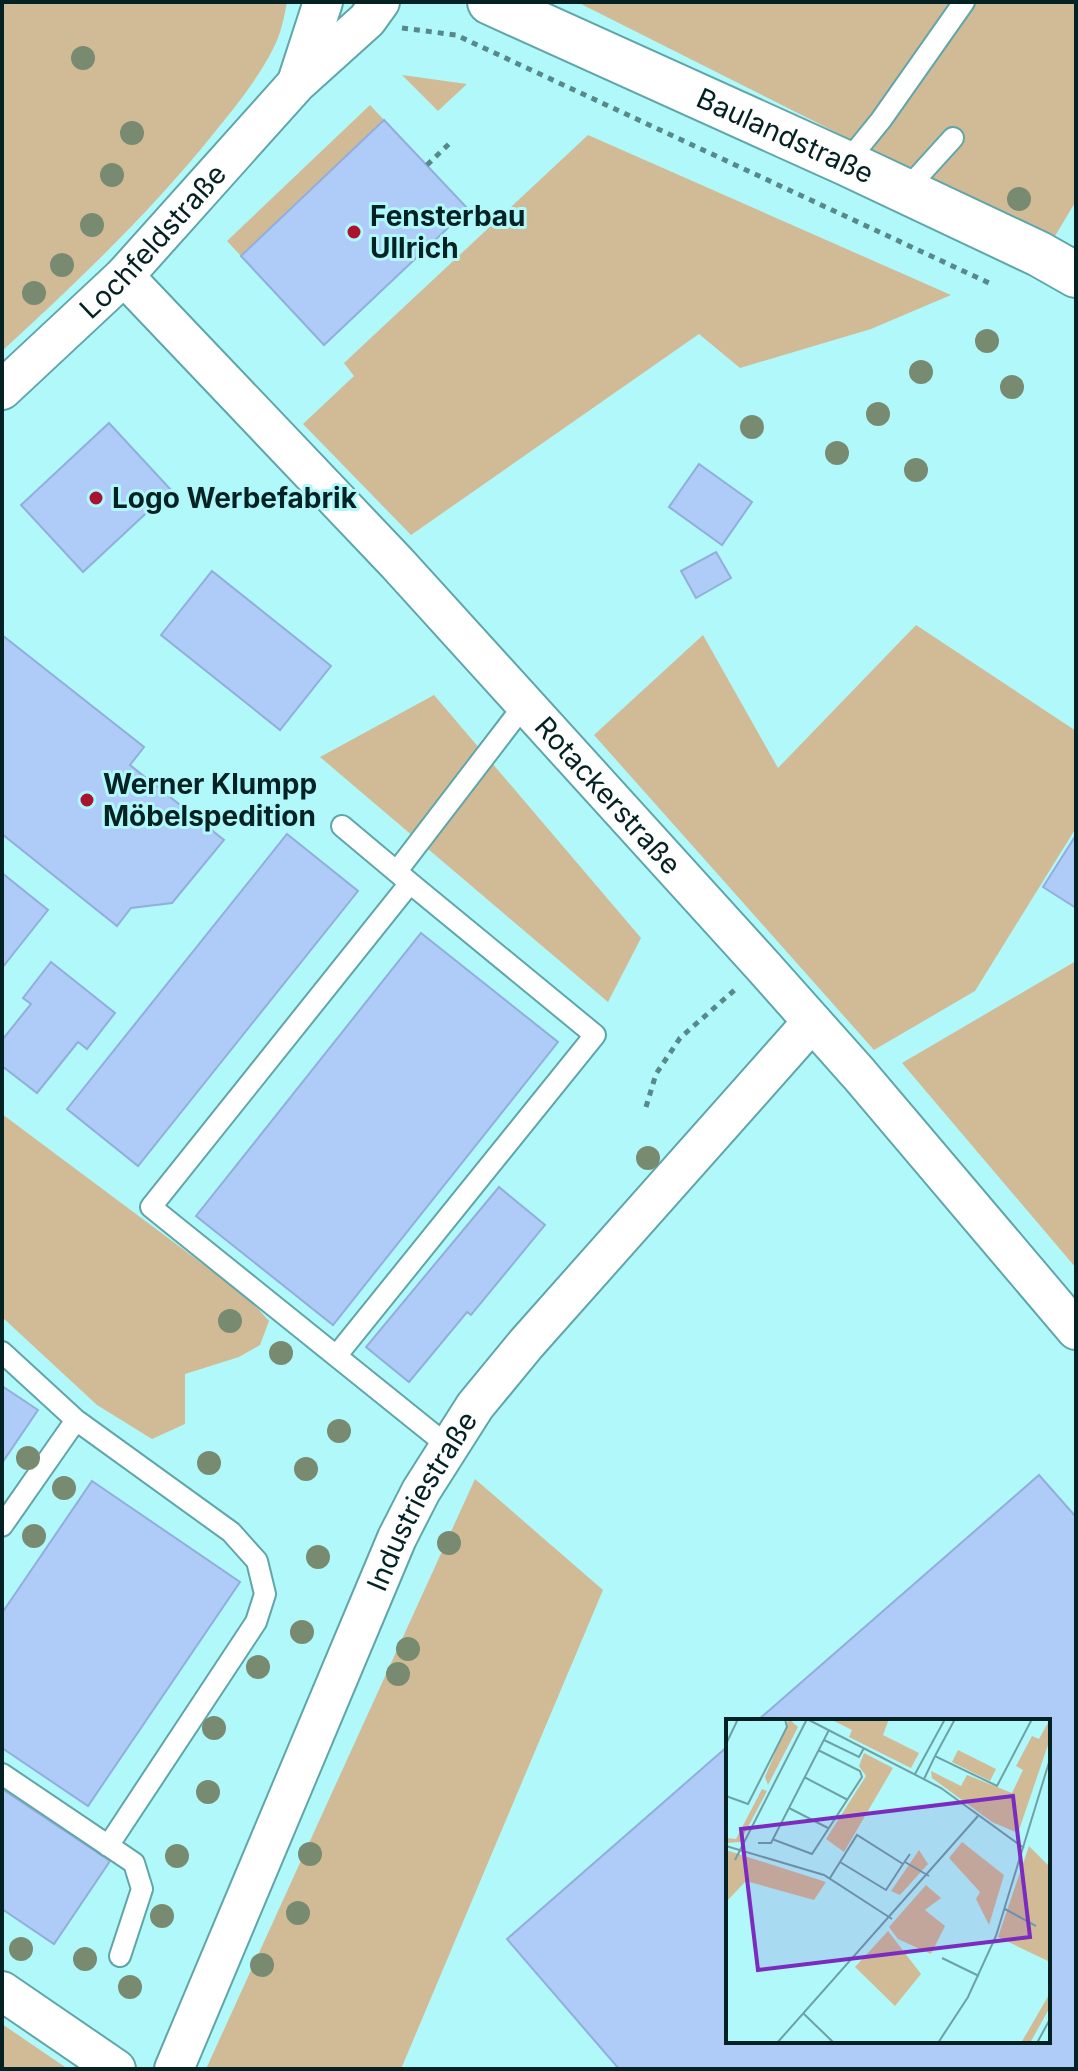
<svg xmlns="http://www.w3.org/2000/svg" width="1078" height="2071" font-family="Inter,sans-serif">
<rect width="100%" height="100%" fill="#b1f8fb"/>
<!-- green -->
<path fill="#d1bb96" d="M2 2H287C284 18 281 34 273 49 258 79 235 107 214 133 150 213 77 282 2 351Z
M577 2H1076V201L1052 241Z
M402 75 467 84 438 111Z
M370 105 384 120 241 256 227 241Z
M588 135 951 295 871 329 740 368 699 334 411 535 303 424 354 376 344 363Z
M916 625 1076 731V828L975 991 874 1050 594 735 703 635 778 768Z
M434 695 641 938 608 1002 320 757Z
M1076 961V1268L902 1063Z
M2 1114 211 1270 244 1293 269 1321 260 1345 239 1357 185 1374V1424L152 1439 97 1405 2 1317Z
M475 1479 603 1590 401 2069H206Z
M2 2024 68 2069H2Z"/>
<!-- building -->
<path fill="#afcbf8" stroke="#92aeda" stroke-width="2" d="M384 120 468 209 324 345 241 256Z
M109 423 171 490 83 572 21 505Z
M699 464 752 502 722 545 669 507Z
M716 552 731 578 696 598 681 571Z
M212 571 331 666 280 730 161 635Z
M2 635 144 747 130 765 224 840 172 903 131 908 117 926 2 834Z
M287 834 358 891 138 1166 67 1109Z
M1076 835V908L1043 887Z
M2 873 48 910 2 968Z
M421 933 558 1042 333 1325 196 1216Z
M51 962 115 1013 87 1049 78 1042 37 1093 2 1066V1040L31 1004 23 998Z
M499 1187 545 1225 471 1315 467 1312 409 1382 366 1347Z
M2 1386 38 1410 2 1463Z
M1039 1475 1076 1517V2069H619L507 1939 728 1746V2041H1048V1721H757Z
M92 1481 240 1582 88 1806 2 1748V1613Z
M2 1789 110 1861 54 1944 2 1909Z"/>
<g fill="none" stroke-linecap="round" stroke-linejoin="round">
<defs>
<path id="service" d="M846 163 881 120 964 2
M904 192 953 138
M342 826 410 883 151 1207 448 1446
M397 871 525 704
M2 1352 76 1420 231 1532 257 1561 265 1594 256 1622 108 1846
M337 1355 595 1035 410 883
M2 1526 76 1420
M2 1774 134 1863 142 1889 120 1956"/>
<g id="minor">
<path d="M297 82 323 2"/>
<path id="s1" d="M124 276 397 563 762 965 859 1074 1076 1330"/>
<path id="s2" d="M2 390 124 276 296 84 367 20 380 2"/>
<path d="M2 1991 116 2069"/>
<path id="s3" d="M174 2069 397 1538 421 1491 475 1406 526 1344 812 1022"/>
</g>
<g id="tertiary">
<path id="s4" d="M490 2 846 163 1039 254 1076 275"/>
</g>
</defs>
<!-- service casing -->
<use href="#service" stroke="#60a6a9" stroke-width="24"/>
<!-- minor casing -->
<use href="#minor" stroke="#60a6a9" stroke-width="42"/>
<!-- tertiary casing -->
<use href="#tertiary" stroke="#60a6a9" stroke-width="48"/>
<!-- path -->
<path stroke="#57898b" stroke-width="5" stroke-dasharray="6 6" stroke-linecap="butt" d="M402 28 456 35 989 283
M427 165 451 142
M646 1107 656 1074 680 1038 738 987"/>
<!-- service -->
<use href="#service" stroke="#fff" stroke-width="20"/>
<!-- minor -->
<use href="#minor" stroke="#fff" stroke-width="38"/>
<!-- tertiary -->
<use href="#tertiary" stroke="#fff" stroke-width="44"/>
</g>
<!-- trees -->
<g fill="#788b71">
<circle cx="83" cy="58" r="12"/>
<circle cx="132" cy="133" r="12"/>
<circle cx="112" cy="175" r="12"/>
<circle cx="1019" cy="199" r="12"/>
<circle cx="92" cy="225" r="12"/>
<circle cx="62" cy="265" r="12"/>
<circle cx="34" cy="293" r="12"/>
<circle cx="987" cy="341" r="12"/>
<circle cx="921" cy="372" r="12"/>
<circle cx="1012" cy="387" r="12"/>
<circle cx="878" cy="414" r="12"/>
<circle cx="752" cy="427" r="12"/>
<circle cx="837" cy="453" r="12"/>
<circle cx="916" cy="470" r="12"/>
<circle cx="648" cy="1158" r="12"/>
<circle cx="230" cy="1321" r="12"/>
<circle cx="281" cy="1353" r="12"/>
<circle cx="339" cy="1431" r="12"/>
<circle cx="28" cy="1458" r="12"/>
<circle cx="209" cy="1463" r="12"/>
<circle cx="306" cy="1469" r="12"/>
<circle cx="64" cy="1488" r="12"/>
<circle cx="34" cy="1536" r="12"/>
<circle cx="449" cy="1543" r="12"/>
<circle cx="318" cy="1557" r="12"/>
<circle cx="302" cy="1632" r="12"/>
<circle cx="408" cy="1649" r="12"/>
<circle cx="258" cy="1667" r="12"/>
<circle cx="398" cy="1674" r="12"/>
<circle cx="214" cy="1728" r="12"/>
<circle cx="208" cy="1792" r="12"/>
<circle cx="310" cy="1854" r="12"/>
<circle cx="177" cy="1856" r="12"/>
<circle cx="298" cy="1913" r="12"/>
<circle cx="162" cy="1916" r="12"/>
<circle cx="21" cy="1949" r="12"/>
<circle cx="85" cy="1959" r="12"/>
<circle cx="262" cy="1965" r="12"/>
<circle cx="130" cy="1987" r="12"/>
</g>
<!-- markers -->
<g fill="#aa1330" stroke="#b1f8fb" stroke-width="3">
<circle cx="354" cy="232" r="8"/>
<circle cx="96" cy="498" r="8"/>
<circle cx="87" cy="800" r="8"/>
</g>
<g text-anchor="middle" stroke-width="6" stroke-linejoin="round" paint-order="stroke">
<!-- street labels -->
<g font-size="28" fill="#042223" stroke="#b1f8fb">
<text dy="10" stroke="none"><textPath href="#s4" startOffset="324">Baulandstraße</textPath></text>
<text dy="10" stroke="none"><textPath href="#s2" startOffset="212">Lochfeldstraße</textPath></text>
<text dy="10" stroke="none"><textPath href="#s1" startOffset="710">Rotackerstraße</textPath></text>
<text dy="10" stroke="none"><textPath href="#s3" startOffset="620">Industriestraße</textPath></text>
</g>
<!-- poi labels -->
<g font-size="28" font-weight="bold" fill="#042223" stroke="#b1f8fb" text-anchor="start">
<text x="370" y="226">Fensterbau<tspan x="370" dy="32">Ullrich</tspan></text>
<text x="112" y="508">Logo Werbefabrik</text>
<text x="103" y="794">Werner Klumpp<tspan x="103" dy="32">Möbelspedition</tspan></text>
</g>
</g>
<!-- overview -->
<g transform="translate(726 1719)">
<rect width="324" height="324" fill="#b1f8fb"/>
<path d="M63 0 72 8 42 66 39 58ZM104 0H163L157 16 193 34 185 49 123 18 126 11ZM324 0V20L292 114 266 103 206 59 205 52 235 67 241 56 286 74 297 51 290 47 306 17 313 20ZM232 31 270 50 264 62 226 43ZM138 34 167 49 118 133 100 120 140 57 133 47ZM36 70 41 72 14 123 0 124V119L10 120ZM236 123 278 156 263 206 250 180 254 173 223 139ZM303 127 324 148V243L272 218ZM0 131 100 163 88 181 20 162 0 183ZM193 131 202 145 174 176 165 172ZM200 166 215 179 199 191 219 207 205 235 172 220 163 208ZM162 212 195 255 169 287 129 248ZM324 274V288L304 324H295Z" fill="#d1bb96"/>
<path fill="none" stroke="#6ca2a5" stroke-width="2" d="M81 0 215 69 298 129M98 21 133 38 138 29M0 25 12 0M209 37 229 0M189 55 219 0M78 58 122 81M198 60 209 37 271 67 306 0M0 77 22 85 61 8 59 0M63 89 102 109M46 120 86 135 136 58 134 52 92 31M32 124H45L103 11M0 127 98 156 166 200M9 141 81 0M114 143 160 171 177 145M179 143 203 157M104 159 131 116 177 145 184 135M279 190 310 207M216 239 253 257M78 295 108 324M51 324 252 97M212 324 242 278 270 217 324 40M311 324 324 300"/>
<path fill="#7b2cbf" fill-opacity="0.15" stroke="#7b2cbf" stroke-width="4" d="M287 77 304 218 32 251 15 110Z"/>
<rect width="324" height="324" fill="none" stroke="#042223" stroke-width="4"/>
</g>
<!-- border -->
<rect width="1078" height="2071" fill="none" stroke="#042223" stroke-width="8"/>
</svg>
